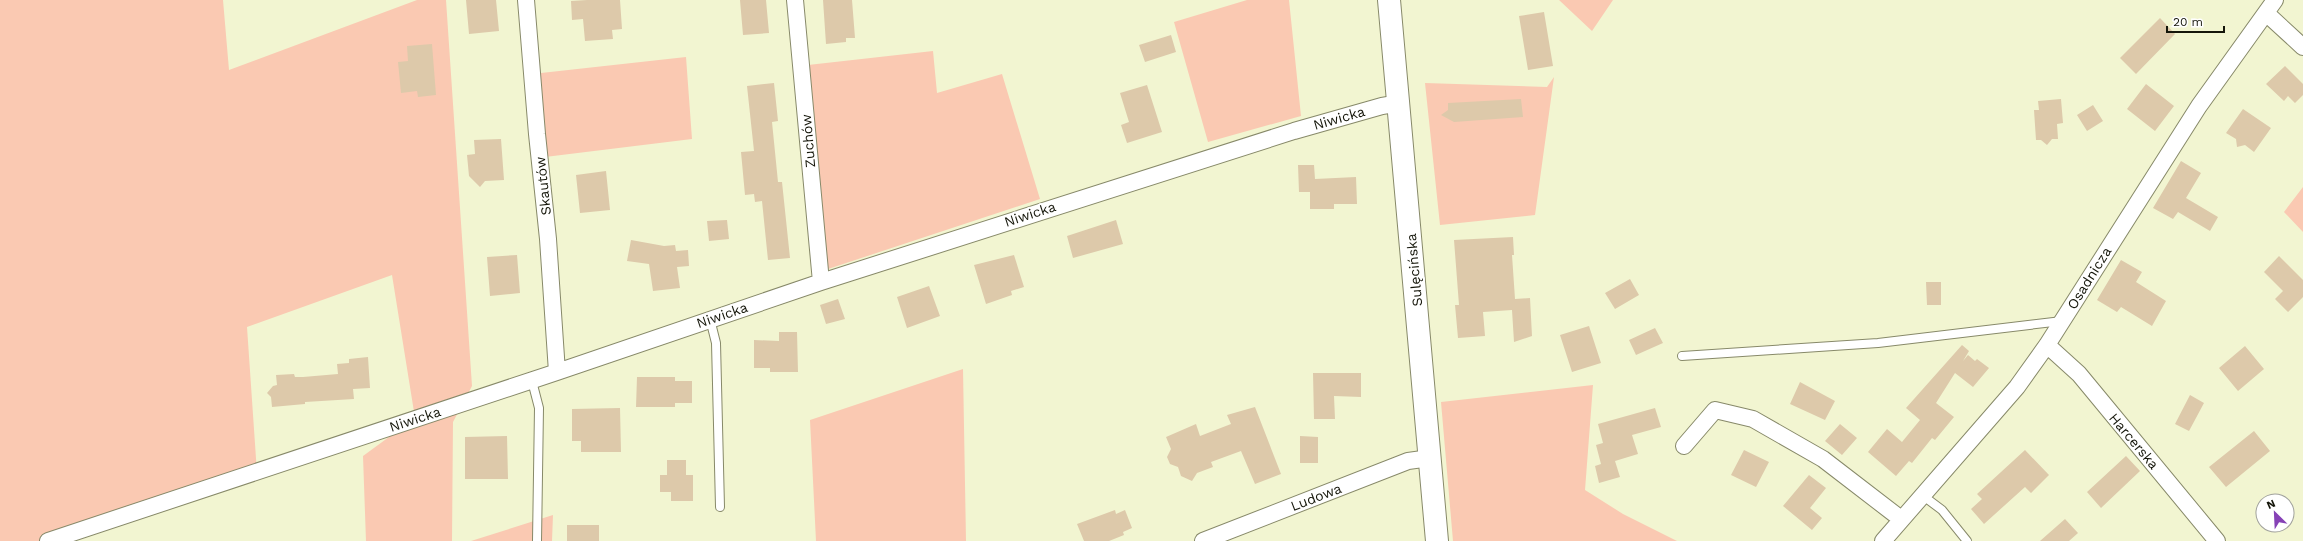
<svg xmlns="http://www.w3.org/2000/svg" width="2303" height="541" font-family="'Work Sans',sans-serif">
<rect width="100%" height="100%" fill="#f2f5d1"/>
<!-- green -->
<path fill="#fac9b2" d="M0 0H223L229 70 417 0H446L472 386 453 422 452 541H366L363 456 415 418 392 275 247 327 257 473 57 541H0Z
M1247 0H1289L1301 116 1208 142 1174 22Z
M1559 0H1613L1592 31Z
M933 51 937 93 1002 74 1040 199 828 269 808 65Z
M686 57 692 139 545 157 532 74Z
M1554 77 1535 215 1440 225 1425 83 1547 87Z
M2303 187V232L2284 212Z
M963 369 966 541H816L810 420Z
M1593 385 1585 490 1623 514 1677 541H1453L1441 402Z
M553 515 552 541H471Z"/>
<!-- building -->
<path fill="#ddc9aa" d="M466 0H496L499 31 469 34Z
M587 0H620L622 29 612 30 613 39 585 41 583 19 572 20 571 1Z
M740 0H766L769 33 743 35Z
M823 0H852L855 38H846V42L826 44Z
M1544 12 1553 66 1528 70 1519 16Z
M2160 18 2175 34 2136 74 2120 58Z
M1171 35 1176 52 1145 62 1139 45Z
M432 44 436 95 418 97 417 91 401 93 398 62 408 61 407 46Z
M2285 66 2303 84V95L2295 103 2288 96 2284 101 2266 84Z
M774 83 778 121 772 122 778 182H782L790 258 768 260 762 201 755 202 754 194 745 195 741 152 754 151 747 86Z
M2146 84 2174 106 2155 131 2127 109Z
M1147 85 1162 132 1127 143 1121 125 1129 122 1120 93Z
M1521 99 1523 117 1454 122 1441 115 1448 110V103Z
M2061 99 2063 123 2057 124 2058 139H2052L2047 145 2041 140H2036L2034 110H2039L2038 101Z
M2093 105 2103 121 2087 131 2077 115Z
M2243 109 2271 128 2254 152 2245 145 2237 147 2236 139 2226 133Z
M501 139 504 180 485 181 480 187 469 176 467 155 475 154 474 140Z
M2181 161 2201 173 2186 198 2218 217 2210 231 2178 212 2173 219 2153 208Z
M1298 165H1314L1315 179 1356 177 1357 204H1334V209H1310V192H1299Z
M606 171 610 210 580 213 576 175Z
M727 220 729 239 709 241 707 221Z
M1116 220 1123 244 1073 258 1067 236Z
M1513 237 1514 255H1512L1515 299 1530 298 1532 336 1514 342 1512 310 1483 312 1485 336 1458 338 1455 305H1459L1454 240Z
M631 240 664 246 675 245 676 251 688 250 689 266 677 267 680 288 653 291 649 264 627 261Z
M517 255 520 293 490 296 487 257Z
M1014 255 1024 287 1011 291 1012 295 986 304 974 265Z
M2279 256 2303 280V297L2288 312 2275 299 2283 291 2264 272Z
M2121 260 2142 272 2136 282 2166 301 2152 326 2121 307 2117 312 2097 300Z
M1630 279 1639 295 1615 309 1605 293Z
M1926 282H1941V305H1927Z
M929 286 940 316 907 328 897 297Z
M838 299 845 319 826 324 820 305Z
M1589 326 1601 363 1572 372 1560 335Z
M1655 328 1663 343 1636 355 1629 340Z
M779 332H797L798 372H770V368H754V340L779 341Z
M1962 345 1969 351 1963 361 1968 355 1975 361 1977 359 1989 368 1973 387 1955 373 1936 403 1954 417 1935 440 1932 438 1912 463 1909 461 1896 476 1868 452 1887 429 1902 442 1920 420 1906 408Z
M2245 346 2264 369 2238 391 2219 368Z
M368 357 370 388 353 389 354 399 305 402V404L272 407 271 397 267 393 273 386 277 385 276 375 294 374 295 377H303L338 374 337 364 349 363V359Z
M1313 373H1361V397L1334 396 1335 419H1314Z
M637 377H675V381H692V403H675V407H636Z
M1800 382 1835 401 1825 420 1790 404Z
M2190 395 2204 403 2189 431 2175 424Z
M1255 407 1281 474 1255 484 1241 451 1211 462 1213 467 1197 473 1192 481 1181 476 1178 467 1170 464 1167 457 1171 449 1166 437 1196 424 1200 436 1231 424 1227 415Z
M620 408 621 452H581V441H572V409Z
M1655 408 1661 427 1632 435 1638 454 1615 461 1620 477 1599 483 1595 466 1601 464 1596 445 1603 443 1598 424Z
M1840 424 1857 438 1842 455 1825 441Z
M2254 431 2270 451 2226 487 2209 467Z
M507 436 508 479H465V437Z
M1300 436 1318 437V463H1300Z
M1744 450 1769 462 1756 487 1731 475Z
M2025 450 2049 475 2031 493 2025 487 1984 524 1971 509 1982 499 1977 494Z
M2126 456 2140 471 2101 508 2087 492Z
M667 460H686V475H693V501H671V492H660V475H667Z
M1809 475 1826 488 1810 508 1822 518 1812 530 1783 506Z
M1115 510 1116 514 1125 510 1132 528 1123 532 1124 535 1109 541H1084L1077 524Z
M2065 519 2078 533 2069 541H2040Z
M567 525H599V541H567Z"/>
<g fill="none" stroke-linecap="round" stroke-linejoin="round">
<defs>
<path id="lane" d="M710 319 716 343 720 507
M1682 356 1878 343 2062 321
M532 381 539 408 537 541
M1922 495 1942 510 1967 541"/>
<path id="street" d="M526 0 537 134 548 239 557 372
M795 0 821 282
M2266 13 2303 47
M2047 345 2079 374 2217 541
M1684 446 1715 410 1753 419 1823 459 1901 519
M48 541 557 372 821 282 1294 131 1382 106 1400 103
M1203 541 1408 461 1430 458
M1883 541 2017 387 2047 345 2199 106 2275 0"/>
<path id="secondary" d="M1389 0 1437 541"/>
</defs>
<!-- lane casing -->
<use href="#lane" stroke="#878969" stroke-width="10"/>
<!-- street casing -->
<use href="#street" stroke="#878969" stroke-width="18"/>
<!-- secondary casing -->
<use href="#secondary" stroke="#878969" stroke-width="24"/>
<!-- lane -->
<use href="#lane" stroke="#fff" stroke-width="8"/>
<!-- street -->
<use href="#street" stroke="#fff" stroke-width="16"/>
<!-- secondary -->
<use href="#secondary" stroke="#fff" stroke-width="22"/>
</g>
<g text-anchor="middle" stroke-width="4" stroke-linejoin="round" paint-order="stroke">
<!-- street labels -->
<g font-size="14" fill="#15160a" stroke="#fff">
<text transform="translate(1339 118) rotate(-16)" y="5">Niwicka</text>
<text transform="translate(808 141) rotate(-95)" y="5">Zuchów</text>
<text transform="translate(543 186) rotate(-96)" y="5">Skautów</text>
<text transform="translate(1030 214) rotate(-18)" y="5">Niwicka</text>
<text transform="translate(1414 270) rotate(-95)" y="5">Sulęcińska</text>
<text transform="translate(2089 278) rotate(-58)" y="5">Osadnicza</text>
<text transform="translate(722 315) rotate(-19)" y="5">Niwicka</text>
<text transform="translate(415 419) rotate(-18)" y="5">Niwicka</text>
<text transform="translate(2134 441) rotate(50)" y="5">Harcerska</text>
<text transform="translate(1316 497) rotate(-21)" y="5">Ludowa</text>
</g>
</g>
<!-- north arrow -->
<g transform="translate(2275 513) rotate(336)"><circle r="19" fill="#ffffff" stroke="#a1a29d"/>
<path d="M0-3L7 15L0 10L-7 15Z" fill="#8642b6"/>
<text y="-6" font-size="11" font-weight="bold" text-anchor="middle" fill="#15160a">N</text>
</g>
<!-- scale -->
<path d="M2167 26v6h57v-6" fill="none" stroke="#15160a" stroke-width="2"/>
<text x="2173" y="26" font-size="12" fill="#15160a" stroke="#ffffff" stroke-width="3" paint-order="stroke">20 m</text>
</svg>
